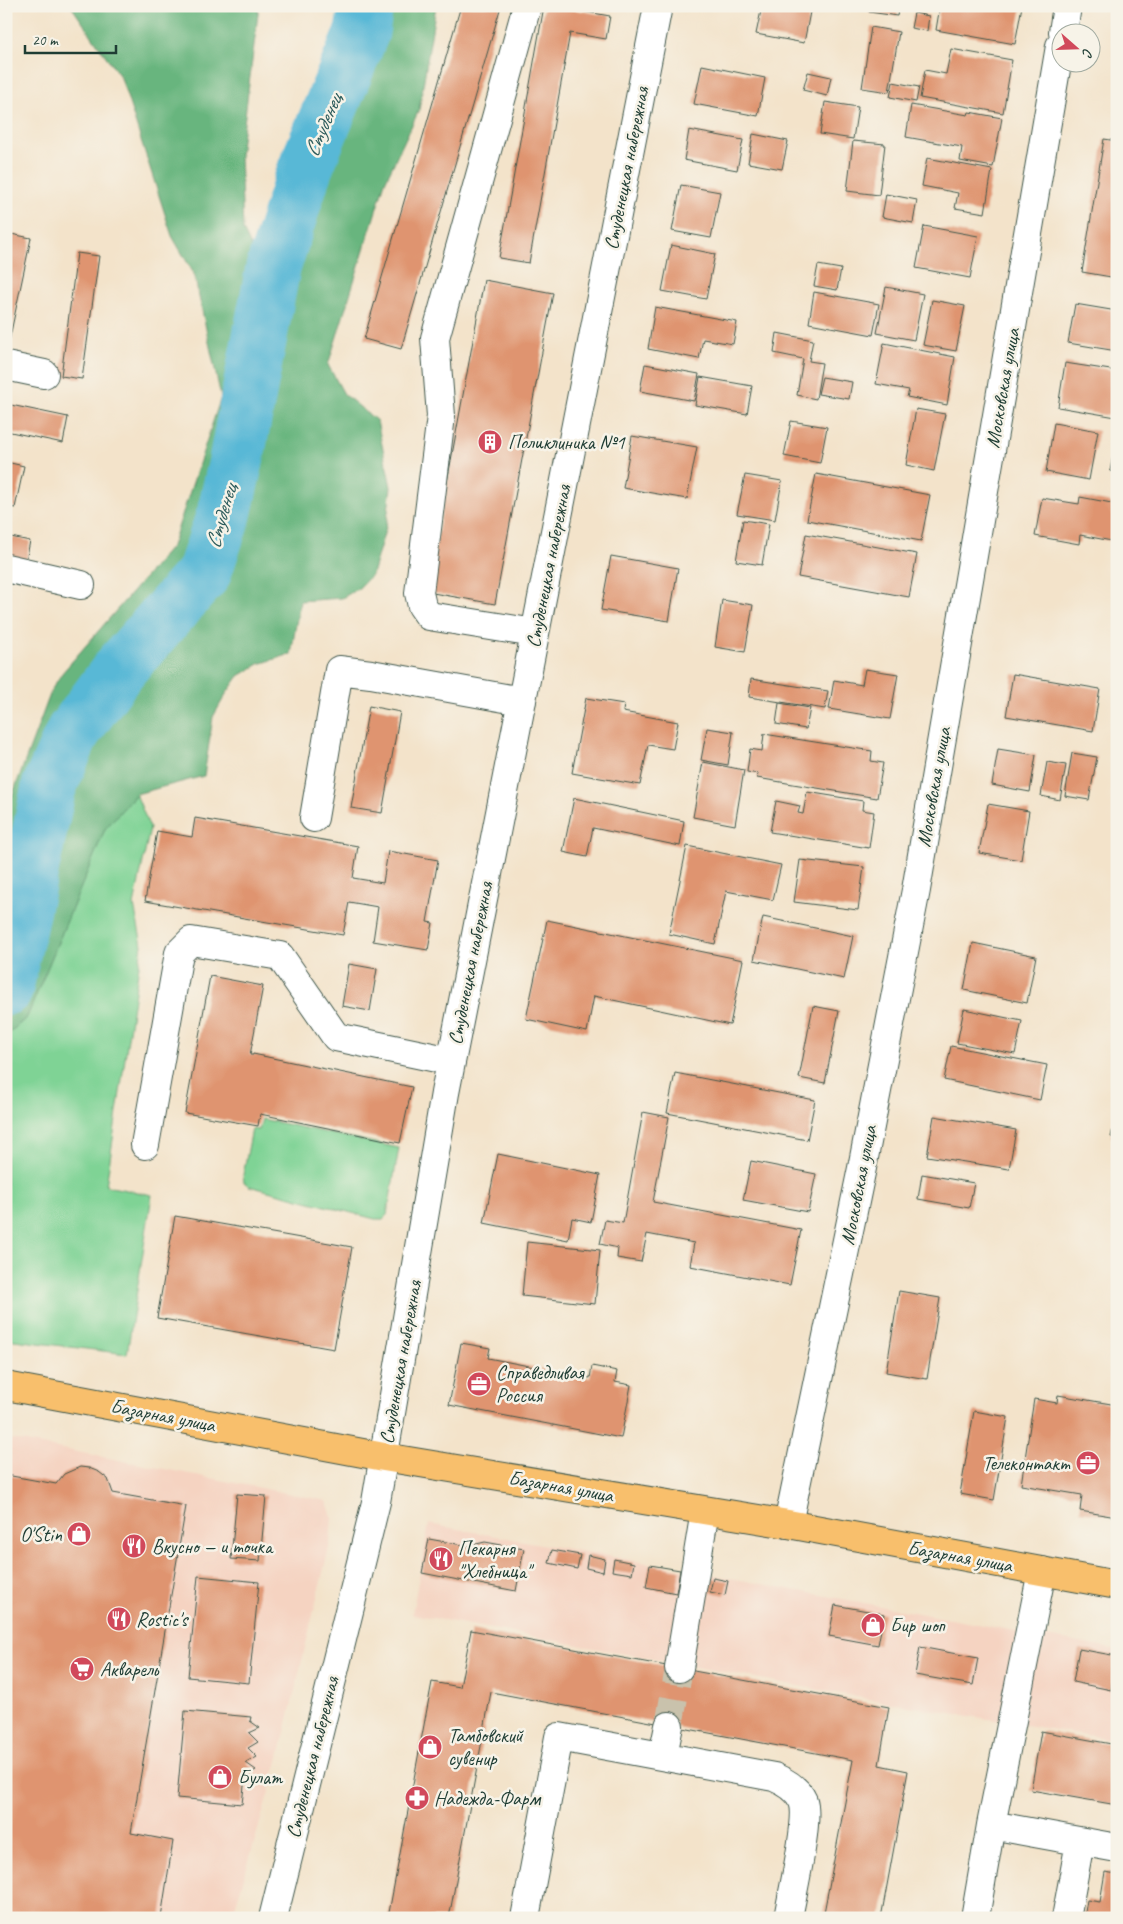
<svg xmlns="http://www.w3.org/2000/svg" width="1123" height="1924" font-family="Caveat,sans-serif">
<rect width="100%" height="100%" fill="#f7f3e8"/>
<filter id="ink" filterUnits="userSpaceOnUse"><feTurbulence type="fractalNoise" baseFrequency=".02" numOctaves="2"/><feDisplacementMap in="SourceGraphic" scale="10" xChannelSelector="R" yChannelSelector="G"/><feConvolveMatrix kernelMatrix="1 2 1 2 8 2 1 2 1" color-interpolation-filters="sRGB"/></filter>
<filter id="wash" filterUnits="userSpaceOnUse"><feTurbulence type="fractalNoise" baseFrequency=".0096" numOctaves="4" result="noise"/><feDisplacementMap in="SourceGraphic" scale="20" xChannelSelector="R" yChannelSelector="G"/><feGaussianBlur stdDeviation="1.12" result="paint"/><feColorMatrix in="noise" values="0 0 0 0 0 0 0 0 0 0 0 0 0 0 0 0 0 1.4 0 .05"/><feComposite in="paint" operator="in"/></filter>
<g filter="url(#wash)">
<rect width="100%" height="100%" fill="#f3e3ca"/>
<!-- built -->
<path fill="#f5d3c1" d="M6 1438 327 1501 332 1518 330 1543 278 1761 232 1918H6Z
M429 1524 686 1570 1117 1650V1740L890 1703 412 1614Z"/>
<!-- green -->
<path fill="#7fd395" stroke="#4f8864" d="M136 794 150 828 134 905 142 945 106 1186 152 1195 127 1354 6 1339V1036L27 1017 105 829Z
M262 1119 399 1148 387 1215 383 1219H375L249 1186 244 1182 243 1175 252 1129 259 1130Z"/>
<!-- forest -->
<path fill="#67b57e" stroke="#437959" d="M71 6H259L240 155 243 230 261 267 284 264 302 245 377 6H436L419 110 385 182 328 365 344 394 377 421 391 487 386 527 372 574 359 588 342 598 300 601 291 654 259 664 239 676 226 694 213 717 204 776 136 794 105 829 27 1017 6 1036V812L52 689 62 673 172 546 221 397 194 274 172 236 121 78Z"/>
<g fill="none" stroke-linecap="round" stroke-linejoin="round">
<!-- river -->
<path stroke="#58b8d6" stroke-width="55" d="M6 988 49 787 73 732 120 668 204 573 224 514 236 461 273 268 305 169 362 32 366 6"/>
</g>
<g id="blocks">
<!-- building -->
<path fill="#df9470" d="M452 6H501L401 349 364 339 460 9Z
M544 6H553L610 16 606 39 570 33 529 263 499 258Z
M762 6H783L810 12 804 43 756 34Z
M870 6H899L897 16 869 12Z
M940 6H1022L1015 44 936 30Z
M914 13 929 16 927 31 911 28Z
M871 27 899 32 889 92 862 88Z
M951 49 1012 60 1003 113 920 98 925 70 946 74Z
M702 65 765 78 758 116 694 104Z
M808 72 831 77 827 96 803 90Z
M893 82 919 87 916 102 890 97Z
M825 102 858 107 853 139 820 134Z
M911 105 968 115 969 112 1002 118 993 167 960 161 962 147 906 137Z
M689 130 743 140 737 170 684 160Z
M753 134 788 141 782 169 748 163Z
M1104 139 1117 141V278L1082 272Z
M853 141 885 144 879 195 847 191Z
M927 158 992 170 985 213 955 208 958 193 922 186Z
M681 185 720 192 711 238 672 231Z
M886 194 917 200 913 223 882 217Z
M924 226 978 236 970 278 916 268Z
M6 233 31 238 7 351H6Z
M671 245 715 254 706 299 662 291Z
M77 253 99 256 82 379 61 376Z
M818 265 841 269 837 290 814 286Z
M484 280 553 293 495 604 427 592Z
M886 287 923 294 914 340 877 333Z
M814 292 879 304 873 335 809 323Z
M932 300 965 306 956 351 923 345Z
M1075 304 1117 311V351L1068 343Z
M655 307 737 322 733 344 703 339 699 359 648 349Z
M777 333 813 340 809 361 822 363 816 399 797 395 803 359 774 353Z
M884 343 955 357 947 405 907 397 909 390 876 384Z
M1065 363 1117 371 1116 417 1058 407Z
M645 364 699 374 694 401 640 391Z
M700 377 752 386 747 414 695 405Z
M822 377 852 382 849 399 818 394Z
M6 404 68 417 63 443 6 431Z
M916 409 945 414 934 471 906 465Z
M791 421 827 427 820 463 784 456Z
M1054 423 1098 431 1089 480 1046 472Z
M632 436 697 447 687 499 623 488Z
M1116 439H1117V473L1110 471Z
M6 462 24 466 15 508 6 506Z
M816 474 930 495 921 541 807 520Z
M745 475 782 481 775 520 737 514Z
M1080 497 1117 504V542L1080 535 1079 544 1035 536 1042 498 1079 504Z
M743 520 769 524 762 565 736 561Z
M806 534 917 554 909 597 798 577Z
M6 536 30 541 26 561 6 557Z
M611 556 678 568 669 621 601 610Z
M722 600 753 605 745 652 715 647Z
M865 669 898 674 890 719 829 709 834 680 862 685Z
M1013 674 1100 689 1093 731 1006 716Z
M751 679 828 691 825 709 749 697Z
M586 698 624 704 623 712 678 722 673 749 648 745 640 785 572 773Z
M779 703 810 708 806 729 776 724Z
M369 706 400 712 382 813 351 808Z
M707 728 733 732 728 765 701 760Z
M764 734 872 751 871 761 883 763 877 798 757 778 758 774 747 772 750 749 762 751Z
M998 749 1036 755 1030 792 992 785Z
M1072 753 1097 757 1089 800 1065 796Z
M703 762 744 770 735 825 693 817Z
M1047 762 1066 765 1060 800 1041 796Z
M807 792 863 801 862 810 874 812 869 848 770 832 776 801 800 806 798 813 803 814Z
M1116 792H1117V810H1113Z
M574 798 684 821 680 846 593 828 587 857 563 852Z
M988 804 1029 811 1021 860 979 853Z
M195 818 358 846 353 878 383 883 388 851 438 860 427 922 433 923 428 950 373 941 378 907 349 902 343 935 145 901 157 831 192 837Z
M687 846 781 865 773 900 726 891 715 944 669 934Z
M800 860 864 867 858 910 794 902Z
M763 917 853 936 844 979 754 960Z
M547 920 743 960 730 1025 594 996 587 1032 526 1019Z
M973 943 1036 956 1027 1003 964 990Z
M349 964 377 969 370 1011 342 1006Z
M210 976 263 986 250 1055H253V1054L412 1087 400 1143 260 1114 258 1126 185 1113Z
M813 1006 839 1011 825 1083 799 1078Z
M964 1009 1022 1021 1015 1054 957 1043Z
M951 1046 1047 1065 1040 1100 944 1080Z
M675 1073 815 1100 807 1140 667 1113Z
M643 1112 669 1117 653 1202 801 1230 790 1285 690 1266 694 1243 647 1234 641 1262 617 1258 618 1248 600 1244 605 1220 623 1223Z
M1116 1114 1117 1115V1138L1111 1137Z
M934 1116 1016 1130 1009 1169 927 1156Z
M498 1154 600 1175 591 1222 572 1218 568 1240 484 1223Z
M751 1161 816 1174 808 1212 743 1200Z
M922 1174 974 1183 969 1208 918 1199Z
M175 1216 352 1247 334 1349 157 1318Z
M527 1242 600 1250 595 1304 522 1296Z
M899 1291 940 1298 927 1379 886 1372Z
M461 1343 490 1348 488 1358 590 1378 592 1366 617 1371 615 1382 631 1385 621 1438 449 1405Z
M1058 1395 1117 1405V1517L1080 1511 1082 1495 1021 1485 1034 1399 1057 1403Z
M974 1411 1008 1417 994 1500 960 1494Z
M80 1467 89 1468 99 1472 108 1479 113 1493 186 1506 131 1833 173 1841 161 1918H6V1475L56 1484 64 1474Z
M237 1494 266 1496 260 1561 231 1559Z
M429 1539 468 1546 485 1542 524 1549 516 1591 422 1573Z
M552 1550 580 1555 577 1569 549 1563Z
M588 1555 605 1559 603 1572 586 1568Z
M614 1559 634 1563 632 1574 612 1571Z
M650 1565 680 1570 676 1593 646 1587Z
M198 1576 259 1582 249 1683 188 1677Z
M713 1578 728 1581 725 1595 710 1592Z
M835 1605 884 1614 878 1645 829 1636Z
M471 1630 889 1707 879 1765 908 1771 881 1918H823L853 1760 491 1692 449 1918H388L432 1682 460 1687Z
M920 1647 978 1658 973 1685 915 1675Z
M1079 1649 1117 1656 1111 1690 1073 1682Z
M185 1711 251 1717 250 1721 260 1728 249 1733 258 1742 248 1748 257 1757 246 1763 256 1770 245 1777 242 1804 177 1798Z
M1041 1731 1117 1745V1805L1031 1790Z
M1105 1872 1117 1874V1918H1084L1087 1900 1100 1902Z"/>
</g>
</g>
<g filter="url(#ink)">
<use href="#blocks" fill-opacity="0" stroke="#3f564a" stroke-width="1"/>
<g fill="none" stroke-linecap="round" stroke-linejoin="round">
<!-- minor-tunnel -->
<path stroke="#c9c2ac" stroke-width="28" stroke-dasharray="28 14" stroke-linecap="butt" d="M669 1726 679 1668"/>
<defs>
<path id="minor" d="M527 6 435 338 441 416 419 593 422 606 429 616 535 633
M1063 32 1067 6
M6 366 44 374
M6 568 81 585
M314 818 339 670 371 674 522 701
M145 1145 179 953 191 941 280 956 336 1037 451 1061
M788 1524 862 1168 916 890 1060 46
M679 1668 705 1511
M663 1755 669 1726
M991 1825 1117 1848
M273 1918 376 1502 445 1093 658 6
M525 1918 559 1737 774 1777C786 1782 798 1789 803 1801 810 1819 792 1895 788 1918
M975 1918 991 1825 1042 1571
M1066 1918 1080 1842"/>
<path id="major" d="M6 1386 384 1457 788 1524 1117 1585"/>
</defs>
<!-- minor casing -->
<use href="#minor" stroke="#3f564a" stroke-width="30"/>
<!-- major casing -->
<use href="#major" stroke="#3f564a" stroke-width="30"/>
<!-- minor -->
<use href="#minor" stroke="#fff" stroke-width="28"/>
<!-- major -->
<use href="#major" stroke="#f8bf6c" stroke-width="28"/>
</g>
</g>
<!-- icons -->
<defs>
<symbol id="building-disc" viewBox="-11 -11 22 22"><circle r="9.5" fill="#d1495b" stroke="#f7f3e8"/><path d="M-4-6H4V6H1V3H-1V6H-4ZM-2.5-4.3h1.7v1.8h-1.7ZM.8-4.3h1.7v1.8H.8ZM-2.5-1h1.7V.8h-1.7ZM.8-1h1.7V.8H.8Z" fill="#fff"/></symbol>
<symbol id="office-disc" viewBox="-11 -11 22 22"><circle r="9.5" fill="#d1495b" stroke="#f7f3e8"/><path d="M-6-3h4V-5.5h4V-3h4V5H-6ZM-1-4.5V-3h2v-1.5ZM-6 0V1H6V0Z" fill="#fff"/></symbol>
<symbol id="shop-disc" viewBox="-11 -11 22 22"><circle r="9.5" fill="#d1495b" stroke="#f7f3e8"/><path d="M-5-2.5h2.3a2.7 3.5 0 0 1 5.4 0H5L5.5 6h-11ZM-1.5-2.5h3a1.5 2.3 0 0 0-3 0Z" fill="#fff"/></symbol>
<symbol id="restaurant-disc" viewBox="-11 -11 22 22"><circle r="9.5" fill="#d1495b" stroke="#f7f3e8"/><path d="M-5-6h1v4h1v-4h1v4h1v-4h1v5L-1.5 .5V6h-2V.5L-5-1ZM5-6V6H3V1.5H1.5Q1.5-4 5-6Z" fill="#fff"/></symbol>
<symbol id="supermarket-disc" viewBox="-11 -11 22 22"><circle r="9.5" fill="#d1495b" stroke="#f7f3e8"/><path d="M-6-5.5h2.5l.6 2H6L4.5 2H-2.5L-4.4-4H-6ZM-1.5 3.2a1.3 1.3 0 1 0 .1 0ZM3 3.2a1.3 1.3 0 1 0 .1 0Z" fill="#fff"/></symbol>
<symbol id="pharmacy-disc" viewBox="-11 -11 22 22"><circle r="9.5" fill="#d1495b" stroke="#f7f3e8"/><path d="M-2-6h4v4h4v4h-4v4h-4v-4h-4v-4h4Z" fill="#fff"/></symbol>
</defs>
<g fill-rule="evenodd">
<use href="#building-disc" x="476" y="428" width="28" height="28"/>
<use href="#office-disc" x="465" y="1370" width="28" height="28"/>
<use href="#office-disc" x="1074" y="1449" width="28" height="28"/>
<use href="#shop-disc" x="65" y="1520" width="28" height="28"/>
<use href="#restaurant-disc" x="120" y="1532" width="28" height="28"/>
<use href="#restaurant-disc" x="427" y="1545" width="28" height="28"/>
<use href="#restaurant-disc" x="105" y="1605" width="28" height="28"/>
<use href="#shop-disc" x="859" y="1611" width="28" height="28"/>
<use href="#supermarket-disc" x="68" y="1655" width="28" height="28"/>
<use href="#shop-disc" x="416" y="1733" width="28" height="28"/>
<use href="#shop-disc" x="206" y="1763" width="28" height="28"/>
<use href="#pharmacy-disc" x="403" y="1784" width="28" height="28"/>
</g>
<g text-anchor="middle" stroke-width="5" stroke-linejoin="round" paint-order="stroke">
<!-- street labels -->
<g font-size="20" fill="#1f3d34" stroke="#f7f3e8">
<text transform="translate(626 168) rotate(-79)" y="7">Студенецкая набережная</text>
<text transform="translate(1002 388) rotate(-80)" y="7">Московская улица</text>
<text transform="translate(548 566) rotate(-79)" y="7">Студенецкая набережная</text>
<text transform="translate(933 787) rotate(-80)" y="7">Московская улица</text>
<text transform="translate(470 963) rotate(-79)" y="7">Студенецкая набережная</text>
<text transform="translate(858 1185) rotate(-79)" y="7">Московская улица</text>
<text transform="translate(400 1362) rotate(-80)" y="7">Студенецкая набережная</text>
<text transform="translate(163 1415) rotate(11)" y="7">Базарная улица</text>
<text transform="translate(561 1486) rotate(10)" y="7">Базарная улица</text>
<text transform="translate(960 1556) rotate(10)" y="7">Базарная улица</text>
<text transform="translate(312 1757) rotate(-76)" y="7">Студенецкая набережная</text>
</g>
<!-- poi labels -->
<g font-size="20" fill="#1f3d34" stroke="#f7f3e8" text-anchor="start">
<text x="508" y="449">Поликлиника №1</text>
<text x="496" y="1379">Справедливая<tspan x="496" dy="23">Россия</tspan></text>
<text x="1070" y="1470" text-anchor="end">Телеконтакт</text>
<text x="62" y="1541" text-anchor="end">O'Stin</text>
<text x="152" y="1553">Вкусно — и точка</text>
<text x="458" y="1555">Пекарня<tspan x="458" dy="23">"Хлебница"</tspan></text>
<text x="136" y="1626">Rostic's</text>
<text x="890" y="1632">Бир шоп</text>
<text x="100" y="1676">Акварель</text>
<text x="448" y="1742">Тамбовский<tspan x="448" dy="23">сувенир</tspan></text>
<text x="238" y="1784">Булат</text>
<text x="434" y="1805">Надежда-Фарм</text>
</g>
<!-- water labels -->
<g font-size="21" font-style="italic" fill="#2d5c5c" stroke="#f7f3e8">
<text transform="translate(323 125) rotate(-67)" y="7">Студенец</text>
<text transform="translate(221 516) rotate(-74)" y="7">Студенец</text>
</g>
</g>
<!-- margin -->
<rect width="1123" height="1924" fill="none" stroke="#f7f3e8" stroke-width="25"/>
<!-- north arrow -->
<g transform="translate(1076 48) rotate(110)"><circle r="24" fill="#f7f3e8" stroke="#a1aaa0"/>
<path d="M0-4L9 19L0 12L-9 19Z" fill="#d1495b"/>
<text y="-8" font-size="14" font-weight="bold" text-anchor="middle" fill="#1f3d34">С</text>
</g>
<!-- scale -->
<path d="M25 45v8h91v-8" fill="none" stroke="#1f3d34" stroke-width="2.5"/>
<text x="32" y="45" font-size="15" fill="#1f3d34" stroke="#f7f3e8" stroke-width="4" paint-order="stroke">20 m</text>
</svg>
